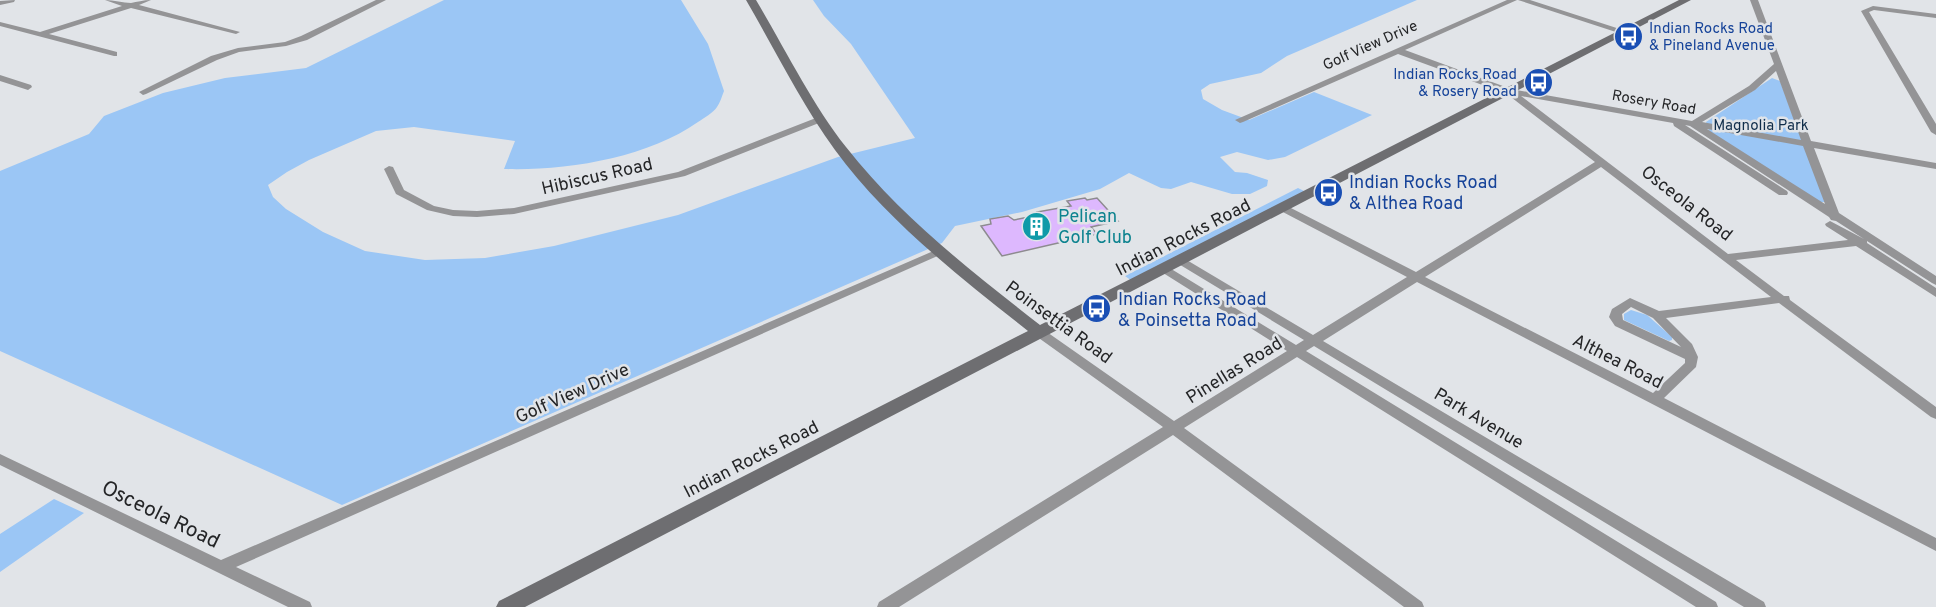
<svg xmlns="http://www.w3.org/2000/svg" width="1936" height="607" font-family="Overpass,sans-serif">
<rect width="100%" height="100%" fill="#e1e4e8"/>
<!-- green -->
<path fill="#9bc6f5" d="M444 0H681L708 44 724 91C722 96 720 103 717 107 713 113 704 118 698 122 647 158 566 171 504 169L515 141 414 127 376 131 309 160 287 172 268 185 273 197 286 209 323 232 365 251 425 260 485 258 554 246 678 215 838 157 915 138 851 44 824 16 813 0H1417L1287 56 1261 73 1210 84 1201 90 1203 99 1222 110 1249 120 1314 92 1372 115 1285 157 1268 160 1237 152 1220 157 1235 172 1247 173 1268 180 1267 186 1250 194H1232L1191 182 1171 189 1161 188 1129 173 1100 189 1022 212 955 226 942 243 342 505 0 351V171L89 134 104 116 163 93 225 78 306 68Z
M1772 78 1780 81 1825 202H1820L1709 131 1706 122Z
M1298 188 1306 192 1132 281 1125 276Z
M1631 310 1647 315 1672 337V340L1669 341 1624 320V314Z
M54 499 84 513 0 572V534Z"/>
<!-- building -->
<path fill="#ddb8fe" stroke="#8d8b8f" stroke-width="1.5" d="M1085 198 1087 200 1097 198 1118 221 1091 227 1097 234 1002 256 981 226 991 224 990 219 1008 216 1014 220 1039 215 1037 212 1071 206 1067 201Z"/>
<g fill="none" stroke-linecap="round" stroke-linejoin="round">
<!-- street -->
<path fill="#949496" fill-rule="evenodd" d="M15 0 14 2 0 5V1Z
M105 0C114 0 123 3 131 3 137 2 143 0 151 0L139 5 240 32 236 34 131 8 49 34 117 52V56H114L0 26V22L40 32 122 6Z
M376 0H386L307 40 286 46 239 52 217 60 146 94 143 95 139 92 211 56 238 48 285 42 301 36Z
M1507 0H1517L1405 50 1511 89 1692 121 1749 86 1774 64 1750 0H1758L1811 141 1936 163V169L1814 148 1839 213 1936 276V285L1932 283 1867 241V243L1936 288V297L1856 246 1736 260 1784 296H1789L1790 300 1936 407V419L1931 417 1779 303 1666 318 1692 344 1698 357 1696 367 1664 398 1936 538V551L1417 282 1323 341 1764 602 1766 607H1744L1314 346 1306 351 1716 602 1718 607H1696L1297 357 1184 428 1422 602 1424 607H1404L1173 435 899 607H877L879 602 1163 427 1036 336 1034 333 1036 330H1044L1174 421 1287 351 1160 271 1158 269 1160 267H1168L1296 345 1304 340 1177 263 1175 261 1177 259H1185L1313 335 1407 277 1279 210 1278 208 1279 206H1287L1416 272 1595 162 1507 94 1398 54 1243 122 1240 123 1235 120ZM1776 71 1801 140 1702 122 1755 90ZM1521 96 1673 123 1674 126 1779 195H1787L1788 193 1787 191 1685 125 1690 126 1829 217 1831 220 1836 221 1864 239 1830 221 1825 224 1826 226 1848 240 1728 254ZM1707 129 1803 146 1825 204ZM1601 167 1771 297 1659 311 1630 298 1612 309 1609 317 1615 326 1685 359V363L1653 393 1425 277ZM1631 307 1653 318 1681 347 1623 320 1622 314Z
M1518 0H1530L1629 32 1622 34Z
M1873 6 1936 14V18L1874 10 1869 12 1936 124V135L1931 132 1861 11Z
M0 75 31 85 32 87 28 90 0 81Z
M821 116 824 117V121L685 176 514 214 477 217 453 216 427 210 396 194 384 169 389 166 393 167 404 190 434 206 453 210 477 211 514 208 678 172Z
M938 249 944 252 942 254 236 567 310 602 312 607H288L0 465V454L221 560Z"/>
<!-- secondary -->
<path fill="#6e6e71" fill-rule="evenodd" d="M746 0H756C784 47 812 104 846 147 901 217 971 271 1040 325L1679 0H1691L525 607H496L499 601 1028 331C961 278 886 220 835 150 801 103 775 50 746 0Z"/>
</g>
<!-- icons -->
<defs>
<symbol id="bus-disc" viewBox="-11 -11 22 22"><circle r="9.5" fill="#1a4fb4" stroke="#e1e4e8"/><path d="M-5-6H5V4H4V6H2V4H-2V6H-4V4H-5ZM-3.5-4V0h7V-4ZM-3.5 1.2v1.5H-2V1.2ZM2 1.2v1.5H3.5V1.2Z" fill="#fff"/></symbol>
<symbol id="building-disc" viewBox="-11 -11 22 22"><circle r="9.5" fill="#0f9aa8" stroke="#e1e4e8"/><path d="M-4-6H4V6H1V3H-1V6H-4ZM-2.5-4.3h1.7v1.8h-1.7ZM.8-4.3h1.7v1.8H.8ZM-2.5-1h1.7V.8h-1.7ZM.8-1h1.7V.8H.8Z" fill="#fff"/></symbol>
</defs>
<g fill-rule="evenodd">
<use href="#bus-disc" x="1612" y="20" width="33" height="33"/>
<use href="#bus-disc" x="1522" y="66" width="33" height="33"/>
<use href="#bus-disc" x="1312" y="176" width="33" height="33"/>
<use href="#building-disc" x="1020" y="210" width="33" height="33"/>
<use href="#bus-disc" x="1080" y="292" width="33" height="33"/>
</g>
<g text-anchor="middle" stroke-width="5" stroke-linejoin="round" paint-order="stroke">
<!-- far-transit labels -->
<g font-size="15" fill="#164399" stroke="#e1e4e8" text-anchor="start">
<text x="1649" y="33">Indian Rocks Road<tspan x="1649" dy="17">&amp; Pineland Avenue</tspan></text>
<text x="1517" y="79" text-anchor="end">Indian Rocks Road<tspan x="1517" dy="17">&amp; Rosery Road</tspan></text>
</g>
<!-- far-street labels -->
<g font-size="15" fill="#242527" stroke="#e1e4e8">
<text transform="translate(1370 45) rotate(-24)" y="5">Golf View Drive</text>
<text transform="translate(1654 102) rotate(10)" y="5">Rosery Road</text>
</g>
<!-- far-park labels -->
<g font-size="15" fill="#102d4a" stroke="#e1e4e8">
<text x="1761" y="130">Magnolia Park</text>
</g>
<!-- street labels -->
<g font-size="18" fill="#242527" stroke="#e1e4e8">
<text transform="translate(597 176) rotate(-13)" y="6">Hibiscus Road</text>
<text transform="translate(1687 203) rotate(38)" y="6">Osceola Road</text>
<text transform="translate(1183 237) rotate(-27)" y="6">Indian Rocks Road</text>
<text transform="translate(1059 322) rotate(36)" y="6">Poinsettia Road</text>
<text transform="translate(1618 361) rotate(27)" y="6">Althea Road</text>
<text transform="translate(1234 370) rotate(-32)" y="6">Pinellas Road</text>
<text transform="translate(572 393) rotate(-24)" y="6">Golf View Drive</text>
<text transform="translate(1479 418) rotate(31)" y="6">Park Avenue</text>
<text transform="translate(751 459) rotate(-27)" y="6">Indian Rocks Road</text>
</g>
<!-- transit labels -->
<g font-size="18" fill="#164399" stroke="#e1e4e8" text-anchor="start">
<text x="1349" y="188">Indian Rocks Road<tspan x="1349" dy="21">&amp; Althea Road</tspan></text>
<text x="1118" y="305">Indian Rocks Road<tspan x="1118" dy="21">&amp; Poinsetta Road</tspan></text>
</g>
<!-- culture labels -->
<g font-size="18" fill="#0d838f" stroke="#e1e4e8" text-anchor="start">
<text x="1058" y="222">Pelican<tspan x="1058" dy="21">Golf Club</tspan></text>
</g>
<!-- near-street labels -->
<g font-size="21" fill="#242527" stroke="#e1e4e8">
<text transform="translate(161 514) rotate(26)" y="7">Osceola Road</text>
</g>
</g>
</svg>
